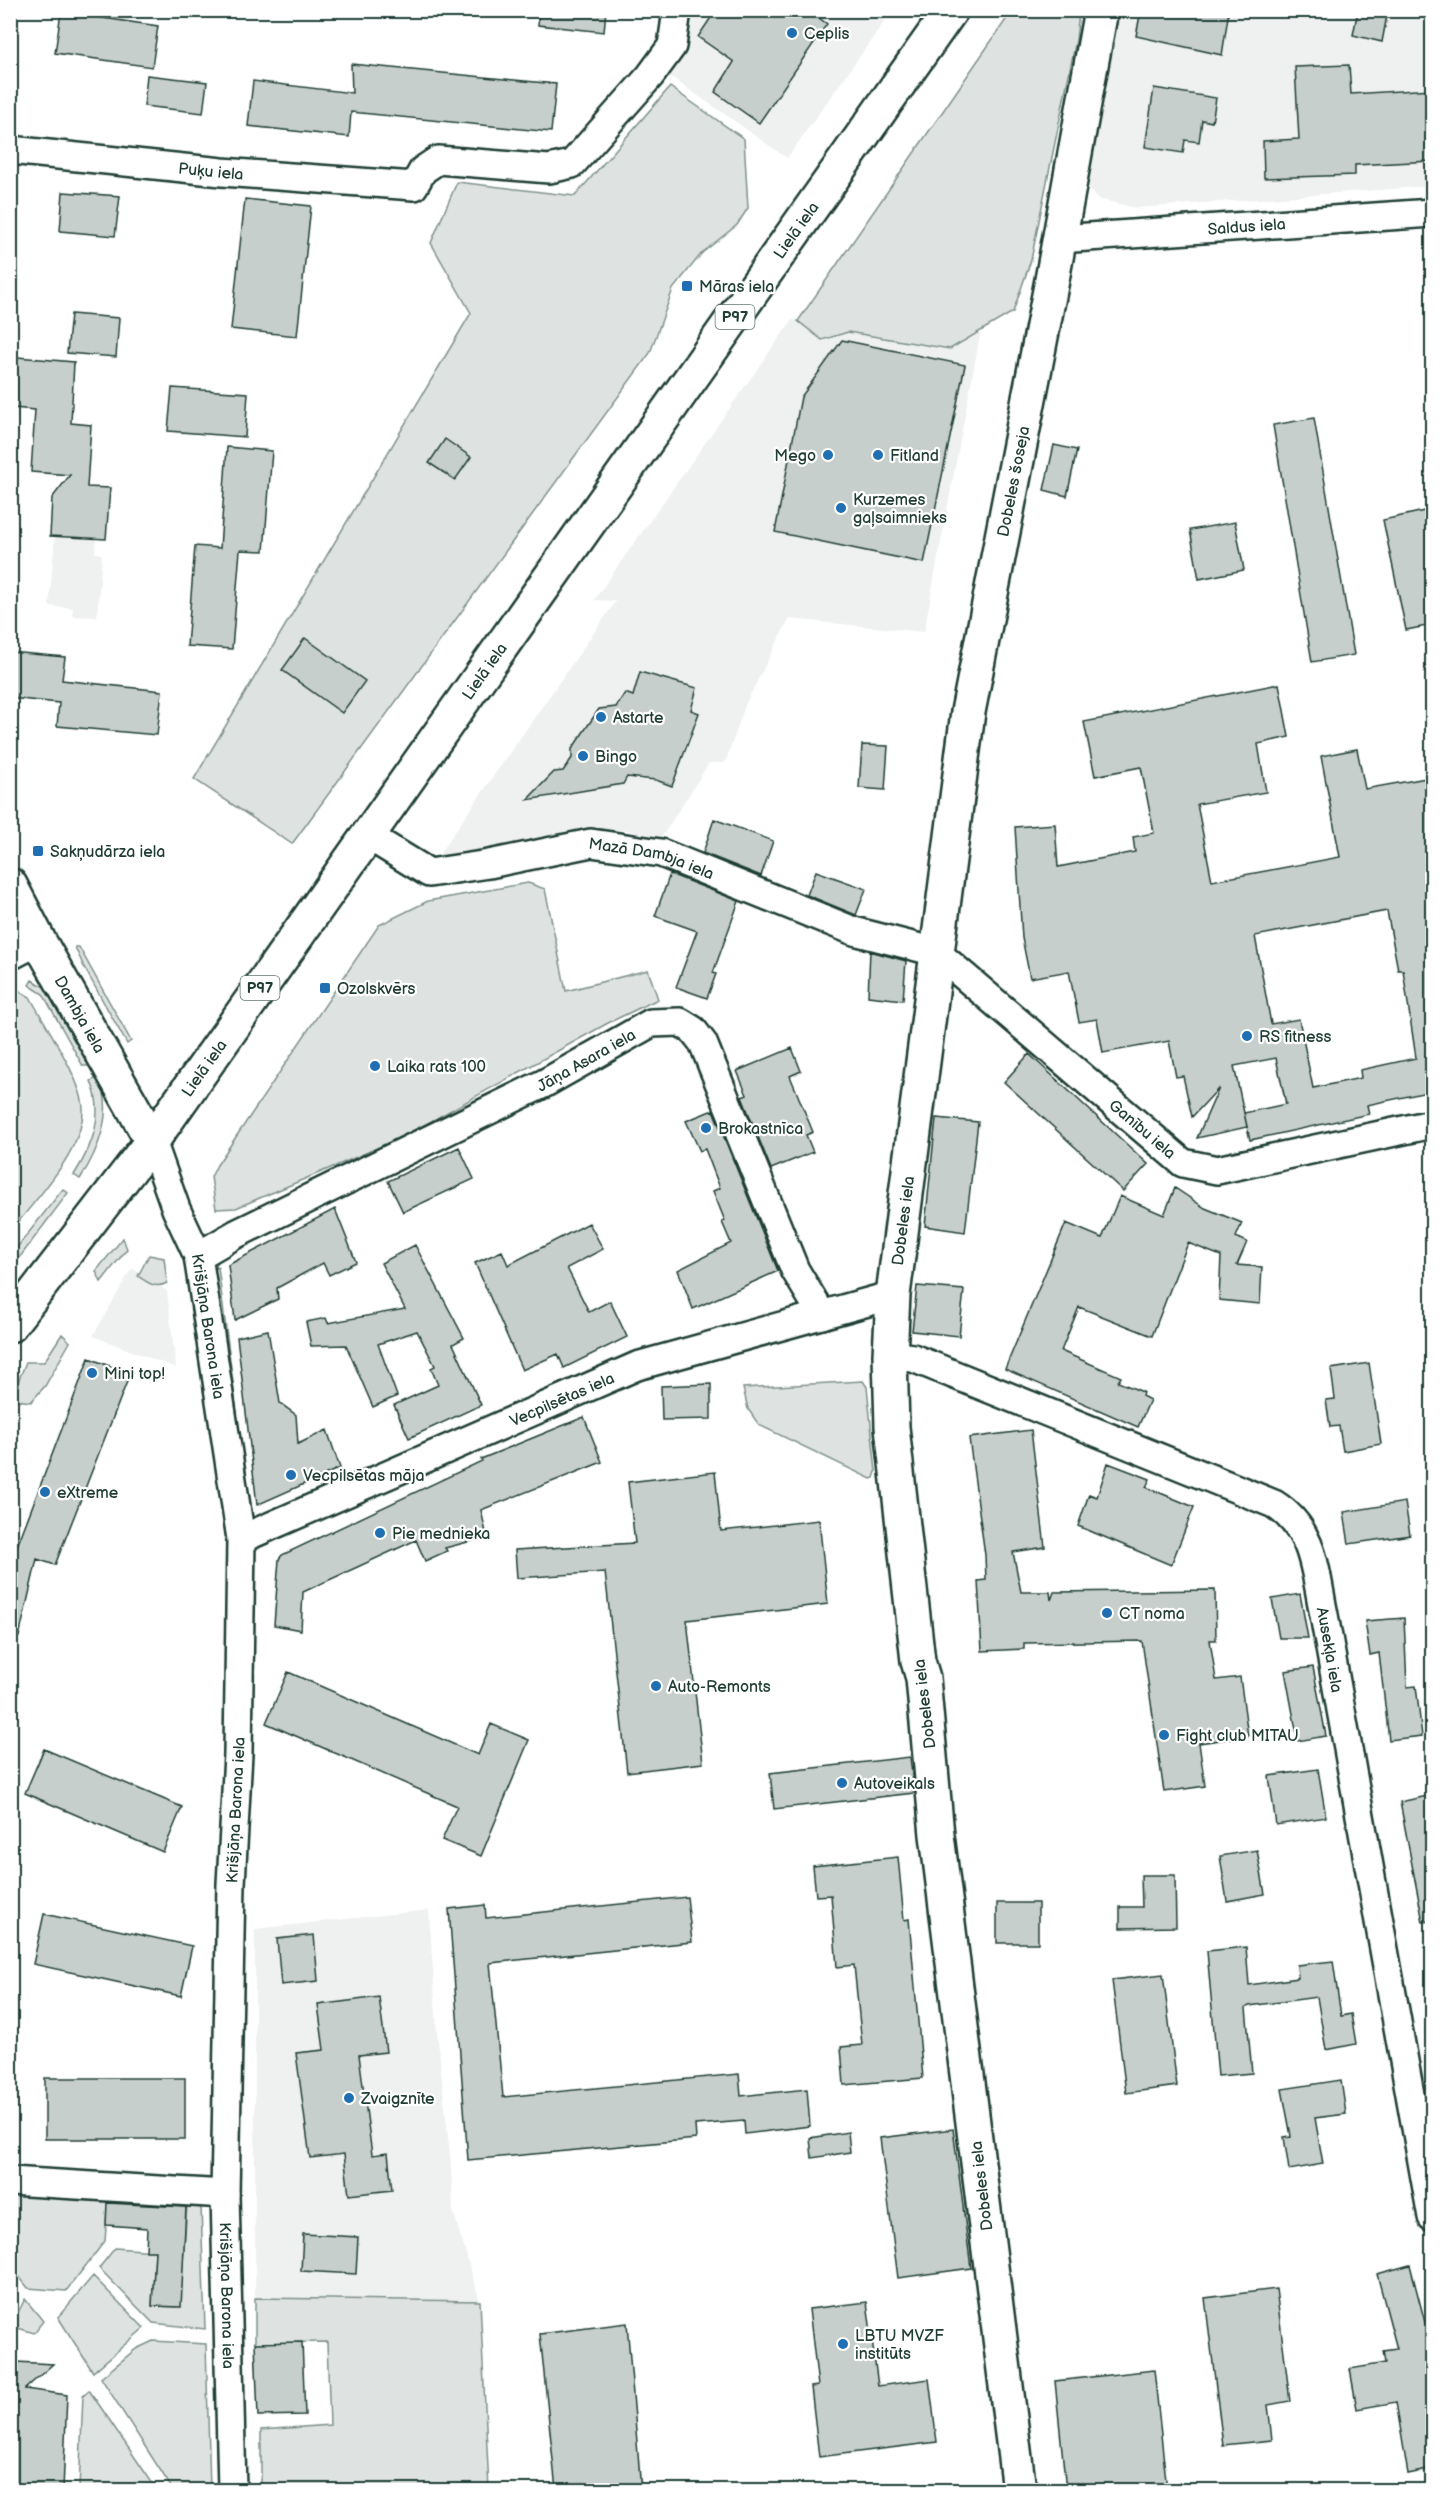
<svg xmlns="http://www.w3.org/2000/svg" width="1443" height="2501" font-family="'Balsamiq Sans',sans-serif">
<rect width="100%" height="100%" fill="#fff"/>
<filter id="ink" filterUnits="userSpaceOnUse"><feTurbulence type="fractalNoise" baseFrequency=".0167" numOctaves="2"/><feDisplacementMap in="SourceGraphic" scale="12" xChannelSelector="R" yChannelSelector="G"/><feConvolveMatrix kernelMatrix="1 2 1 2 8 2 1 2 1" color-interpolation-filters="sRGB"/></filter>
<g filter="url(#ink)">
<!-- built -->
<path fill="#eef1f0" d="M688 11H892L787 158 667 74Z
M1111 11H1432V186L1137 208 1098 199 1078 173Z
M792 320 981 330 924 632 789 619 746 703 725 763H709L661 838 626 830 578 832 437 857 616 601 594 600Z
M55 536 96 539 95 553 102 554 97 617 72 616 73 608 49 606Z
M132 1268 167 1291 176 1368 93 1336Z
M429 1910 437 2031 451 2165 453 2211 480 2301 255 2298V1929Z"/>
<!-- green -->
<path fill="#dee3e2" stroke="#7e908b" stroke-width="1.5" d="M1012 11H1079L1076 40 1031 260 1013 312 950 349 848 332 822 340 798 321Z
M670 87 744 139 748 208 737 225 702 253 673 289 650 353 292 844 194 779 471 313 431 243 457 182 575 196Z
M528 883 545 889 566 991 648 970 658 999 608 1023 399 1139 236 1208 216 1209 211 1177 217 1165 379 925 428 901Z
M75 947H79L131 1041 127 1044 84 967Z
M32 980 46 988 90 1061 88 1066H83L43 994 29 985Z
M18 990 30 997C44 1023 84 1083 83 1110 83 1151 35 1200 11 1231L10 994Z
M98 1077C116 1110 98 1151 80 1179L74 1175C93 1145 105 1115 91 1081Z
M63 1189 68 1193 11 1269V1255Z
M123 1238 127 1249 101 1282 96 1271Z
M149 1255 164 1258 167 1283C156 1289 148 1283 138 1276Z
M218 1267 249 1506 246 1507 215 1269Z
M62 1334 70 1342 45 1386 31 1402 17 1400 16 1387 26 1362H44Z
M863 1381 867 1387 876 1472 874 1478 871 1479 759 1425 748 1409 743 1388Z
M11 2192 108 2199 105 2241 66 2291 28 2288 11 2266Z
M187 2205 201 2206 205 2329 153 2323 99 2268 115 2248 155 2251 152 2306 180 2307Z
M93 2276 144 2328 93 2372 58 2317Z
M255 2298 480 2301 489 2490H261V2430L330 2425 327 2342 255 2343Z
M25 2299 43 2321 34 2333 11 2326Z
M153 2341 206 2344 210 2490H173L101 2378 136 2349Z
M89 2390 157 2490H79L83 2395Z"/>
<!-- building -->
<path fill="#c7cfcc" stroke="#1f3d34" stroke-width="1.5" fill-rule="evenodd" d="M539 10H606L604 32 538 25Z
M716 10H808L827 24 759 123 715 92 734 62 698 37Z
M1141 10H1229L1222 55 1136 36Z
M1358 10H1388L1382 42 1353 35Z
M61 12 158 26 152 67 55 53Z
M351 64 556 84 551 132 351 112 349 137 248 126 253 81 352 93Z
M1349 65 1351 94 1432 89V161L1355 165V175L1264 178 1263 141 1299 139 1295 67Z
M147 75 207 82 203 113 144 106Z
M1154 88 1216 98 1212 122 1202 120 1199 142 1185 140 1183 153 1145 147Z
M63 192 120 196 115 236 60 231Z
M245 199 311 206 297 336 231 329Z
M71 314 119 318 116 357 67 353Z
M842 340 965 365 924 563 775 532 801 397Z
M17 357 74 362 71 423 91 425 87 487 110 488 106 539 50 536 52 498 70 475 31 472 35 410 13 408Z
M172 388 248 393 245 437 168 431Z
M1314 418 1354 655 1312 662 1273 425Z
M445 439 471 457 455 480 429 463Z
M1054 445 1077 450 1067 496 1044 490Z
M227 447 272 451 264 551 240 550 232 649 187 646 195 546 220 548Z
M1429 510 1432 528V625L1406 630 1383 520Z
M1235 522 1244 570 1199 579 1190 530Z
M305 638 365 681 342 713 282 670Z
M10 652 65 657 62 680 162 691 157 735 57 726 59 703 10 698Z
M640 672 697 688 691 710 699 713 672 786 656 780 627 777 623 784 527 800 554 772 563 771 572 758V749L599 709 616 707 625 693 633 696Z
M1279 684 1289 737 1258 744 1266 792 1197 804 1212 881 1340 857 1321 756 1357 749 1365 789 1432 777V1091L1367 1105 1369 1114 1250 1140 1244 1113 1286 1104 1276 1058 1234 1066 1247 1127 1197 1138 1219 1088 1192 1117 1183 1076 1176 1077 1169 1041 1103 1053 1097 1019 1079 1022 1069 971 1030 978 1022 938 1015 827 1055 824 1058 867 1135 852 1133 837 1154 833 1141 767 1095 776 1084 722ZM1387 911 1398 970H1403L1416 1058 1360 1070 1361 1078 1313 1088 1299 1019 1271 1024 1255 936Z
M862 745 888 746 885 790 859 788Z
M714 819 773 841 761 876 703 853Z
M816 871 866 889 856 915 807 895Z
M670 874 739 901 713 973 716 974 707 998 676 987 697 931 655 916Z
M870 951 906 961 903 1000 868 996Z
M792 1048 801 1071 790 1076 813 1132 806 1135 813 1152 771 1169 742 1097 747 1095 737 1071Z
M1029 1054 1148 1164 1123 1191 1004 1082Z
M713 1110 778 1271 693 1309 678 1270 731 1243 722 1222 725 1221 713 1191 720 1188 705 1149 700 1151 686 1121Z
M936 1118 978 1122 965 1232 925 1226Z
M459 1147 474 1179 403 1212 388 1181Z
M1175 1188 1205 1208 1242 1223 1236 1237 1247 1242 1237 1265 1262 1267 1260 1304 1219 1300 1221 1256 1188 1243 1152 1336 1079 1307 1061 1351 1121 1377 1118 1382 1143 1392 1142 1396 1150 1400 1138 1427 1005 1369 1066 1223 1102 1238 1120 1196 1164 1215Z
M335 1209 356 1262 329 1275 323 1263 277 1288 278 1299 235 1320 228 1265Z
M589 1223 603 1249 567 1268 589 1312 610 1301 627 1337 564 1368 558 1354 522 1370 475 1263 502 1251 508 1265Z
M415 1245 464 1338 453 1344 481 1405 409 1438 394 1405 438 1385 431 1368 435 1366 417 1331 378 1344 397 1396 373 1407 346 1345 311 1346 306 1322 326 1318 328 1323 405 1309 381 1263Z
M917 1286 964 1290 959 1336 912 1331Z
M268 1330 280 1403 296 1415 298 1444 327 1430 340 1468 257 1505 237 1337Z
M89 1358 130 1374 55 1565 37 1559 19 1637 10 1636V1548L16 1549Z
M1369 1363 1381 1444 1343 1451 1339 1426 1330 1427 1326 1400 1335 1399 1331 1369Z
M711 1384V1419L662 1420 661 1386Z
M584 1417 602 1462 481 1510 487 1537 445 1548 447 1551 425 1561 416 1540 303 1592 301 1630 274 1625 279 1559 282 1555 482 1461 481 1459Z
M1031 1430 1045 1547 1013 1552 1021 1592H1050L1051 1600 1054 1592 1215 1590 1216 1640H1210L1216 1680 1240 1677 1248 1736 1199 1743 1205 1786 1164 1792 1142 1641 1024 1643V1649L982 1651 978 1581 986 1580 985 1555 969 1438Z
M1108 1463 1150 1479 1146 1487 1194 1507 1171 1565 1078 1526 1089 1494 1097 1497Z
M715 1472 721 1531 819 1520 828 1604 687 1620 703 1763 627 1772 605 1572 517 1578 515 1550 635 1543 628 1482Z
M1405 1502 1410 1535 1349 1544 1344 1512Z
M1300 1594 1308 1638H1279L1272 1599Z
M1404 1618 1407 1687 1416 1686 1422 1736 1389 1740 1379 1653 1370 1655 1365 1621Z
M1313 1667 1326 1736 1298 1741 1285 1671Z
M288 1672 478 1755 491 1724 529 1740 481 1856 442 1840 457 1806 266 1723Z
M44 1749 182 1807 163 1852 25 1793Z
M910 1757 914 1793 774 1809 770 1773Z
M1318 1769 1326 1817 1276 1825 1269 1776Z
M1432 1795V1921L1423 1922 1400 1802Z
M1257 1850 1265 1894 1227 1901 1220 1856Z
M898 1857 904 1920 909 1919 923 2078 844 2085 841 2047 862 2045 854 1965 837 1967 831 1895 816 1896 813 1866Z
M1141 1875H1175L1176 1927 1120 1928V1907H1142Z
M687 1897 692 1942 490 1963 503 2097 739 2074 741 2096 807 2089 810 2126 745 2134 744 2121 695 2125 696 2139 468 2160 449 1909 485 1905 486 1918Z
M997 1903H1038V1943H997Z
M44 1914 192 1946 181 1996 33 1964Z
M314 1935 318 1981 281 1985 277 1939Z
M1246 1947 1249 1985 1298 1978 1297 1965 1333 1961 1341 2016 1351 2014 1356 2044 1326 2050 1317 1997 1249 2006 1246 2008 1252 2073 1218 2076 1207 1951Z
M1163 1974 1177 2086 1126 2093 1112 1980Z
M379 1997 386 2052 359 2055 372 2155 388 2153 392 2190 349 2195 344 2154 310 2158 296 2053 324 2050 318 2005Z
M45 2078H185V2139H45Z
M1341 2080 1346 2114 1315 2118 1323 2164 1289 2170 1284 2137 1291 2136 1282 2089Z
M953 2129 971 2268 898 2278 880 2138Z
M848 2132 850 2152 812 2158 810 2138Z
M107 2203 186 2207 181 2307 152 2306 155 2251H146L147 2228 106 2225Z
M303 2234 358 2237 356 2274 301 2271Z
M1410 2265 1432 2349V2469L1408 2474 1396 2402 1357 2409 1350 2369 1385 2363 1383 2351 1397 2349 1377 2274Z
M1276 2289 1290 2401 1268 2405 1272 2440 1223 2445 1205 2298Z
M867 2302 878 2386 929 2379 937 2442 819 2457 811 2387 818 2386 809 2309Z
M627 2323 641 2490H556L540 2334Z
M302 2342 305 2415 258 2416 255 2343Z
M16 2362 53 2364 25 2389 67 2395 63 2490H10V2394H14Z
M1154 2370 1167 2490H1066L1055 2381Z"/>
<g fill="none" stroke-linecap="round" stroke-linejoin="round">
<defs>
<g id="minor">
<path id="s1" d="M10 150 222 172 414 186 423 170 438 160 549 169 572 164 650 76 672 46 677 10"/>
<path id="s2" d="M1059 239 1432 213"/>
<path id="s3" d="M367 835 429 873 489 864 591 843 661 853 854 931 936 952 1183 1163 1217 1170 1432 1124"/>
<path d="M10 956 39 941"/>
<path id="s4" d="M152 1141 176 1209 198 1256 241 1539 238 1754 231 1884 225 2194 232 2490"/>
<path id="s5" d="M198 1256 236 1234 545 1083 651 1023 680 1022 693 1030 703 1043 795 1270 822 1315"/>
<path id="s6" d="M890 1355 913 1358 1274 1504C1315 1530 1315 1572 1324 1615L1432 2217"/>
<path id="s7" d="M241 1539 637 1366 893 1295"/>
<path d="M10 2181 225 2194"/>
</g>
<g id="tertiary">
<path id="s8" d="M10 885 39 941 152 1141"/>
<path id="s9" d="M1019 2490 937 1835 923 1678 918 1661 892 1427 890 1355 893 1295 968 712 1052 280 1101 10"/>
</g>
<g id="primary">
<path id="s10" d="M10 1325 152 1141 951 10"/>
</g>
</defs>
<!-- minor casing -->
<use href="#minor" stroke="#1f3d34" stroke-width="32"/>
<!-- tertiary casing -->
<use href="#tertiary" stroke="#1f3d34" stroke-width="38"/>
<!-- primary casing -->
<use href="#primary" stroke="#1f3d34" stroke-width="38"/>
<!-- minor -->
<use href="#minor" stroke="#fff" stroke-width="27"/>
<!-- tertiary -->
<use href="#tertiary" stroke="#fff" stroke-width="33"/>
<!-- primary -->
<use href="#primary" stroke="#fff" stroke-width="33"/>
</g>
</g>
<!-- markers -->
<g fill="#1f6fb2" stroke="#fff" stroke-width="2">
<circle cx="792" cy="33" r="6"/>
<rect x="681" y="280" width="12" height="12" rx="3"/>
<circle cx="828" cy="455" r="6"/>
<circle cx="878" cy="455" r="6"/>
<circle cx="841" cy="508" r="6"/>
<circle cx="601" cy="717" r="6"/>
<circle cx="583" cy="756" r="6"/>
<rect x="32" y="845" width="12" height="12" rx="3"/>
<rect x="319" y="982" width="12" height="12" rx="3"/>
<circle cx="1247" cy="1036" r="6"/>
<circle cx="375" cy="1066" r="6"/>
<circle cx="706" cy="1128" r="6"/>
<circle cx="92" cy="1373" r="6"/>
<circle cx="291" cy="1475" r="6"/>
<circle cx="45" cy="1492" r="6"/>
<circle cx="380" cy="1533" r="6"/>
<circle cx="1107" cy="1613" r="6"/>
<circle cx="656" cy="1686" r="6"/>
<circle cx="1164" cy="1735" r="6"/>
<circle cx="842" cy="1783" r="6"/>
<circle cx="349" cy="2098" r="6"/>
<circle cx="843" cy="2344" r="6"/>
</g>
<g text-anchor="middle" stroke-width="4.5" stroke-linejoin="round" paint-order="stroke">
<!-- shield labels -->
<g fill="#fff" stroke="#627771" stroke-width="1.5">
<rect x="715.5" y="305" width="39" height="24" rx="4.5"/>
<rect x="240.5" y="976" width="39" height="24" rx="4.5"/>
</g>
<g font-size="15" font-weight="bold" fill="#1f3d34">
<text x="735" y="322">P97</text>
<text x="260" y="993">P97</text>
</g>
<!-- poi labels -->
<g font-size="16" fill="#1f3d34" stroke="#fff" text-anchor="start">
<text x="804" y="39">Ceplis</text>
<text x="699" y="292">Māras iela</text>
<text x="816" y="461" text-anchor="end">Mego</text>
<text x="890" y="461">Fitland</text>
<text x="853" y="505">Kurzemes<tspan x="853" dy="18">gaļsaimnieks</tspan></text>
<text x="613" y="723">Astarte</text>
<text x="595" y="762">Bingo</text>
<text x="50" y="857">Sakņudārza iela</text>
<text x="337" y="994">Ozolskvērs</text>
<text x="1259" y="1042">RS fitness</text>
<text x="387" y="1072">Laika rats 100</text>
<text x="718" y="1134">Brokastnīca</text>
<text x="104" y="1379">Mini top!</text>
<text x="303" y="1481">Vecpilsētas māja</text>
<text x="57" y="1498">eXtreme</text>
<text x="392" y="1539">Pie mednieka</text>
<text x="1119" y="1619">CT noma</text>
<text x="668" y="1692">Auto-Remonts</text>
<text x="1176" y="1741">Fight club MITAU</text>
<text x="854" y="1789">Autoveikals</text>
<text x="361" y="2104">Zvaigznīte</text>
<text x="855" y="2341">LBTU MVZF<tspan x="855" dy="18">institūts</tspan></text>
</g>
<!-- street labels -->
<g font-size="16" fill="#1f3d34" stroke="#fff">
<text dy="6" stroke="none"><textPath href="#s1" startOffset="202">Puķu iela</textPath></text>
<text dy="6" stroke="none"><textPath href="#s2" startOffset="188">Saldus iela</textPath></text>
<text dy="6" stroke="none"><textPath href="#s10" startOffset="1348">Lielā iela</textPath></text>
<text dy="6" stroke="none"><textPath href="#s9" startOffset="2026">Dobeles šoseja</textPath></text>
<text dy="6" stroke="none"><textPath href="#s10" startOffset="808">Lielā iela</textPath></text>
<text dy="6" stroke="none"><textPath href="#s3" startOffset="300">Mazā Dambja iela</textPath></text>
<text dy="6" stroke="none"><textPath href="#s8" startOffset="147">Dambja iela</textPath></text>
<text dy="6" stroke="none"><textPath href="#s5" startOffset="435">Jāņa Asara iela</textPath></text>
<text dy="6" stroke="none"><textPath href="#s10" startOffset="322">Lielā iela</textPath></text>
<text dy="6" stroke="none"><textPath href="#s3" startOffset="873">Ganību iela</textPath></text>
<text dy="6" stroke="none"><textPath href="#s9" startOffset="1278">Dobeles iela</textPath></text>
<text dy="6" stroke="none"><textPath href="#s4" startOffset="195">Krišjāņa Barona iela</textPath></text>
<text dy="6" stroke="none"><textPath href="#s7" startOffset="350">Vecpilsētas iela</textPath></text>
<text dy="6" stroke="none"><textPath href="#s6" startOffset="574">Ausekļa iela</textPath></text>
<text transform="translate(924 1704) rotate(-97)" y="6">Dobeles iela</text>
<text transform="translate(235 1810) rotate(-87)" y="6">Krišjāņa Barona iela</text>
<text transform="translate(981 2186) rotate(-97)" y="6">Dobeles iela</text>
<text dy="6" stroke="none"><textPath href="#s4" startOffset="1167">Krišjāņa Barona iela</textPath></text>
</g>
</g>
<!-- margin -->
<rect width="1443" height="2501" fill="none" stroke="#fff" stroke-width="36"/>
<rect x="18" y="18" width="1407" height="2465" fill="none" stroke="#1f3d34" stroke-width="2" filter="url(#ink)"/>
</svg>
